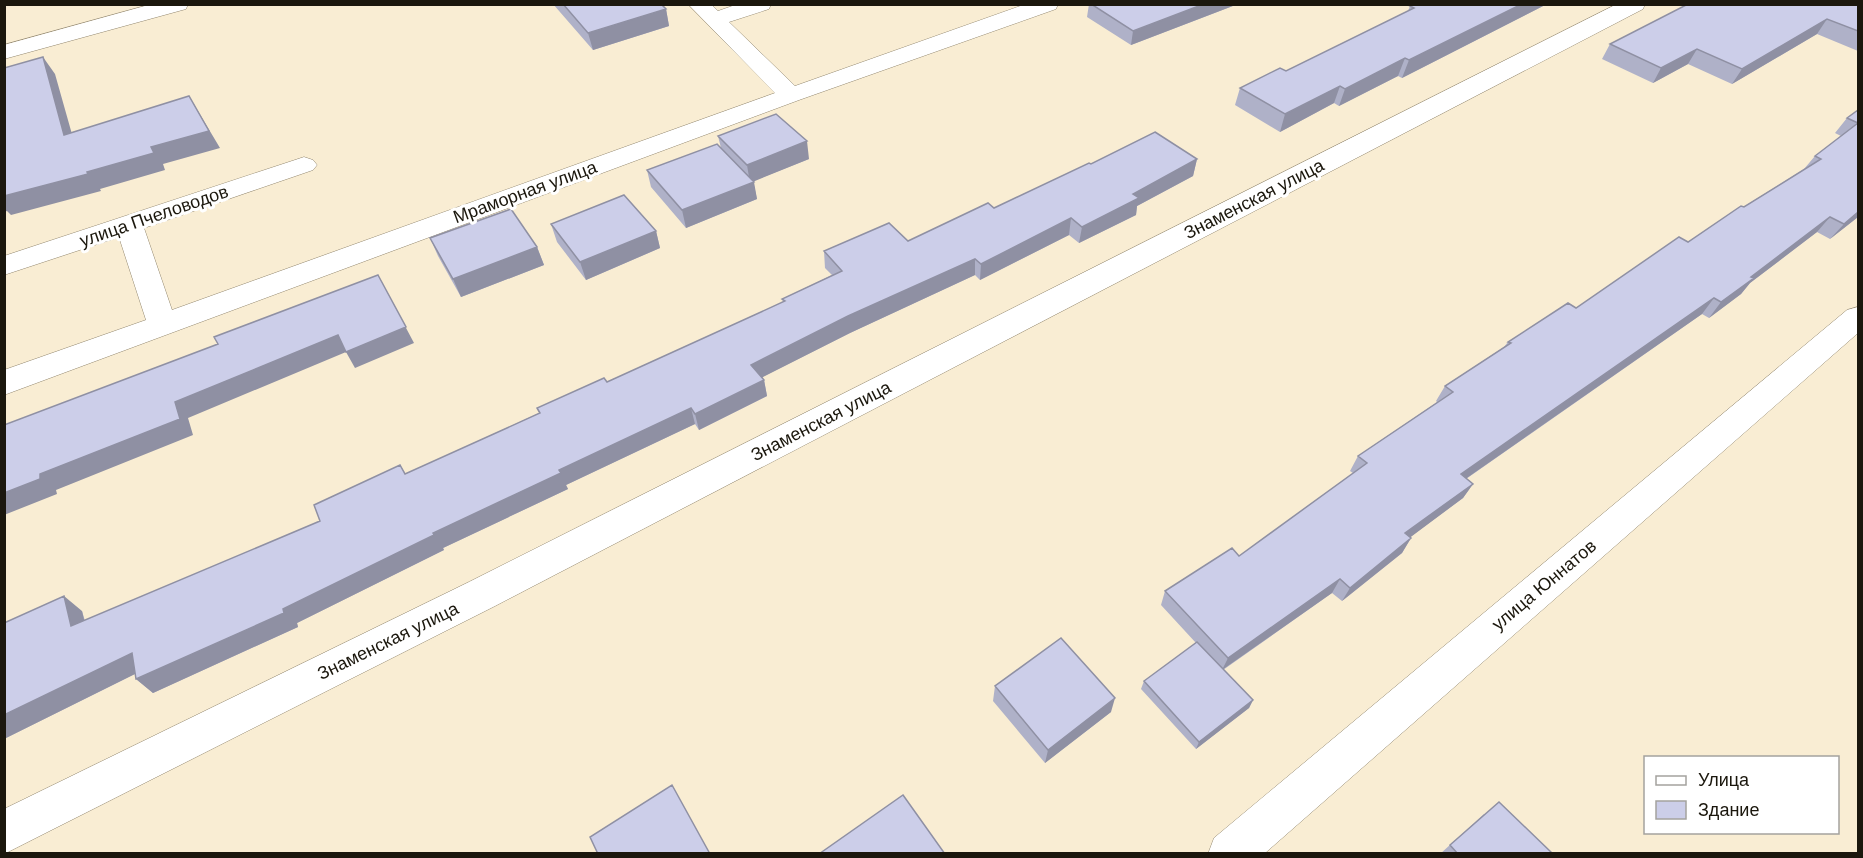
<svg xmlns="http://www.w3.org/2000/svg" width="1863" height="858" font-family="'DM Sans',sans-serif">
<rect width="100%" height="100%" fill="#f9edd3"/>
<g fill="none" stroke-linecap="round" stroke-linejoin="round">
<defs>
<path id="minor" d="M152 4H188L186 9 4 59V45Z
M688 4H711L718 11 738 4H771L769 9 729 22 795 86 1026 4H1058L1056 9 799 100 4 395V370L146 320 119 237 4 275V256L295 160 304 157 313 160 317 165 313 170 144 228 172 310 775 93Z
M1617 4H1645L1643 9 495 606 4 854V809L469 582Z
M1858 307V333L1264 854H1208L1214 838 1847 310Z"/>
</defs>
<!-- minor casing -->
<use href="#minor" stroke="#92876f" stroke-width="1"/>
<!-- minor -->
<use href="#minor" fill="#fff" fill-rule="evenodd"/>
</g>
<!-- wall -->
<path fill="#afb1c8" d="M553 4H661L666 9 669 26 593 50Z
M1089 4H1238L1131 45 1087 17Z
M1547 4 1402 78 1398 76 1339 106 1334 103 1280 132 1235 105 1240 88 1286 71 1408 11 1410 6Z
M1858 4V51L1817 34 1732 84 1688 64 1653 83 1602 59 1610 44Z
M1858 110V217L1830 239 1817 232 1750 283 1741 294 1709 318 1702 314 1466 479 1473 484 1463 498 1410 537 1411 538 1402 553 1342 601 1332 593 1223 670 1253 700 1249 708 1196 749 1141 689 1144 681 1196 643 1161 605 1165 591 1239 556 1353 473 1350 471 1358 456 1437 402 1436 401 1445 386 1504 347 1508 342 1576 308 1688 242 1804 169 1815 156 1841 136 1835 133 1847 118Z
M718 136 809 159 753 181 757 199 686 228 651 187 647 170 721 148Z
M1197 159 1193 176 1137 206 1136 215 1079 243 1069 235 980 280 975 275 850 333 762 377 764 380 767 396 699 430 695 424 566 485 568 489 443 548 444 550 297 623 298 627 153 693 136 679 135 674 4 739V623L82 611 85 621 320 521 400 465 406 474 539 413 537 408 607 382 783 302 782 299 832 275 825 268 824 251 908 241 994 208 1091 164Z
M551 224 656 231 660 248 586 280 557 242Z
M430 238 537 247 544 265 461 297 438 256Z
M995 686 1111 712 1045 763 993 701Z
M1484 814 1553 854H1440Z"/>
<!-- shaded-wall -->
<path fill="#8f90a3" d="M1204 4H1238L1131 45 1133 31Z
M1522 4H1547L1402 78 1409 60Z
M666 9 669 26 593 50 588 33Z
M1827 19 1817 34 1732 84 1742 69Z
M1697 49 1688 64 1653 83 1661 68Z
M43 57 55 74 77 152 64 135Z
M1405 58 1398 76 1339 106 1345 89Z
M1340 86 1334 103 1280 132 1285 114Z
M189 96 220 148 163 164 165 170 100 189 101 191 11 215 7 211 4 212V196L87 172Z
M807 141 809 159 750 183 747 165Z
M1197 159 1193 176 1137 206 1136 215 1079 243 1082 227 1133 194Z
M754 182 757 199 686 228 682 210Z
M1858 212V217L1830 239 1844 224Z
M1830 217 1817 232 1750 283 1741 294 1709 318 1721 302 1751 277Z
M1071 218 1069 235 980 280 981 264Z
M656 231 660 248 586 280 580 262Z
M537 247 544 265 461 297 453 279Z
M975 259V275L850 333 755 381 751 365 848 316Z
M378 275 414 343 355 368 346 352 188 418 193 435 56 490 57 494 4 515V493L175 402Z
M1714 298 1702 314 1451 489 1461 474Z
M764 380 767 396 699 430 695 414Z
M691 408 695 424 566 485 568 489 443 548 444 550 297 623 298 627 153 693 136 679 283 609 559 470Z
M1473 484 1463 498 1396 548 1405 533Z
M1411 538 1402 553 1342 601 1350 588Z
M1340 579 1332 593 1222 670 1228 658Z
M64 596 82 611 89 641 71 626Z
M132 653 149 667 4 739V715Z
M1115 698 1111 712 1045 763 1048 750Z
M1253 700 1249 708 1196 749 1199 742Z"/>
<!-- building -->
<path fill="#cccee9" stroke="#8f90a3" stroke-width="1.5" d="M563 4H661L666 9 588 33Z
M1091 4H1204L1133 31Z
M1414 4H1522L1409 60 1405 58 1345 89 1340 86 1285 114 1240 88 1280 68 1286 71 1414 8 1410 6Z
M1688 4H1858V31L1827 19 1742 69 1697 49 1661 68 1610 44Z
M43 57 64 135 189 96 209 131 151 147 154 153 87 172 88 174 4 196V68Z
M1858 110V212L1844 224 1830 217 1751 277 1754 278 1721 302 1714 298 1461 474 1473 484 1405 533 1411 538 1350 588 1340 579 1228 658 1165 591 1232 548 1239 556 1367 463 1358 456 1453 392 1445 386 1511 343 1508 342 1568 303 1576 308 1679 237 1688 242 1741 206 1744 207 1821 159 1815 156 1858 123 1847 118Z
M776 114 807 141 747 165 718 136Z
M1155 132 1197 159 1133 194 1139 198 1082 227 1071 218 981 264 975 259 848 316 751 365 764 380 695 414 691 408 559 470 561 473 433 533 434 535 283 609 284 613 136 679 132 653 4 715V623L64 596 71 626 320 521 314 505 400 465 405 474 540 413 537 408 604 378 607 382 785 301 782 299 842 271 824 251 889 223 908 241 988 203 994 208 1089 163 1091 164Z
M717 144 754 182 682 210 647 170Z
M624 195 656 231 580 262 551 224Z
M511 209 537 247 453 279 430 238Z
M378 275 406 327 346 352 338 335 175 402 180 419 40 474V479L4 493V425L218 344 214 337Z
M1061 638 1115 698 1048 750 995 686Z
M1197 642 1253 700 1199 742 1144 681Z
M672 785 710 854H598L590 837Z
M903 795 945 854H819Z
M1499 802 1553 854H1458L1450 845Z"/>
<g text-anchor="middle" stroke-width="6" stroke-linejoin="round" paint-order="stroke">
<!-- street labels -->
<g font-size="18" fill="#1b170d" stroke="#fff">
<text transform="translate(525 192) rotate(-20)" y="6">Мраморная улица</text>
<text transform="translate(1254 199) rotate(-27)" y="6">Знаменская улица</text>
<text transform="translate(154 216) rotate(-19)" y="6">улица Пчеловодов</text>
<text transform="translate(821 421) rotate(-27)" y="6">Знаменская улица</text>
<text transform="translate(1544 585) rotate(-40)" y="6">улица Юннатов</text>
<text transform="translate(388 641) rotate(-26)" y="6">Знаменская улица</text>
</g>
</g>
<!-- border -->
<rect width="1863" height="858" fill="none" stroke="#1b170d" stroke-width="12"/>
<!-- legend -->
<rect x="1644" y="756" width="195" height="78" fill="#ffffff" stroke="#a4a29e" stroke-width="1.5"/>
<rect x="1656" y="776" width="30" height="9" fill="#ffffff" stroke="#a4a29e" stroke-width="1.5"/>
<text x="1698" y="786" font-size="18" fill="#1b170d">Улица</text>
<rect x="1656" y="801" width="30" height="18" fill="#cccee9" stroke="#a4a29e" stroke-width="1.5"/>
<text x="1698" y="816" font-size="18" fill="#1b170d">Здание</text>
</svg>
